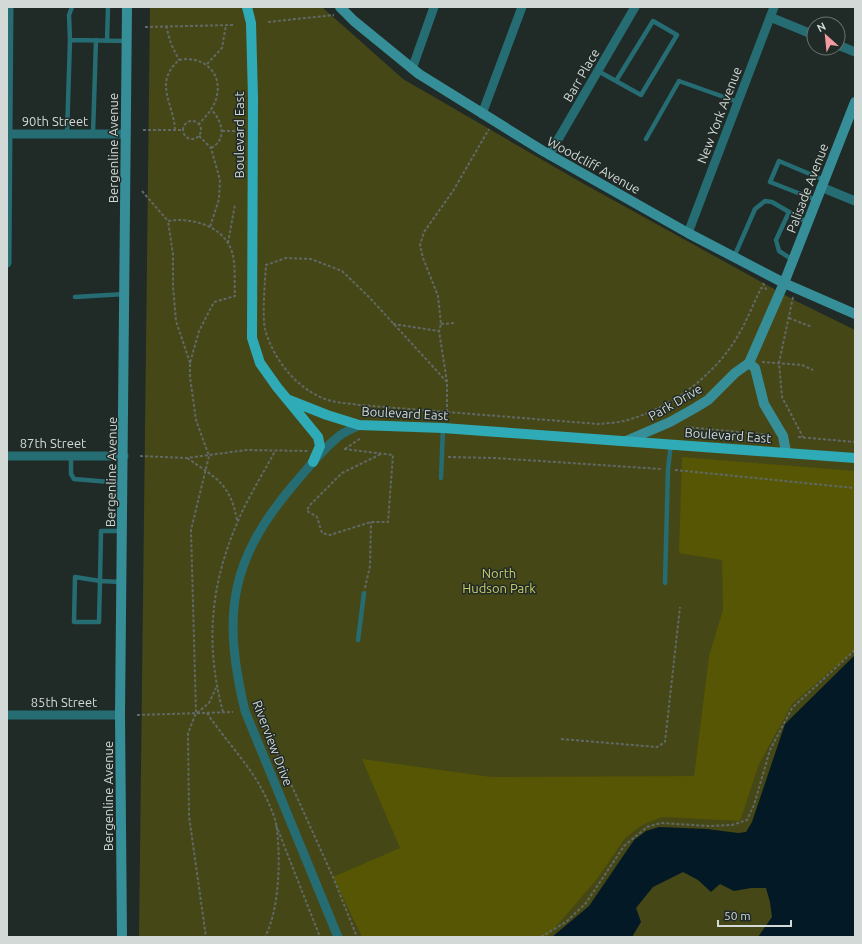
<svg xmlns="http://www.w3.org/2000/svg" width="862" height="944" font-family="Ubuntu,sans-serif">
<rect width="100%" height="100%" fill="#202a27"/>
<!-- green -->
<path fill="#464716" d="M150 7H322L403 79 584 184 794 300 855 330V937H139Z"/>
<!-- forest -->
<path fill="#565604" d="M682 457 855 471V650L792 704 759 764 740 821 662 817 642 825 625 838 597 879 547 937H362L333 877 400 848 362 759 491 777 694 776 709 656 723 610 722 560 679 553Z"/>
<!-- water -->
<path fill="#031925" d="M855 655V937H758L772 917 770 902 766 888H751L734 891 720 884 711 892 698 880 683 872 653 887 636 908 641 922 632 937H552L589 906 634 840 646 831 659 827 707 829 738 833 746 832 752 822 785 724Z"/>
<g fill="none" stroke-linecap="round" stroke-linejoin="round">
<!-- path -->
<path stroke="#606966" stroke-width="2" stroke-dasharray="3 2" stroke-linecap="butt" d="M268 22 334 15
M166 26 171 44 179 60
M145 27 233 25
M207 64 222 48 226 25
M183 130a9 9 0 1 1 18 0a9 9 0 1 1-18 0Z
M143 130H184
M175 130C174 104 153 83 179 60 201 55 222 71 217 95 215 107 207 115 199 124
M222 131H236
M199 136 211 148 220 180 219 199 210 227
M211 148C228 139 222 121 211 109
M142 191 168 221
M228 243 235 204
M793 297 779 363 782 397 803 437
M789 318 812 327
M393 324 439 331
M441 324 455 323
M762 362 802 365 813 370
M190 363 176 321 173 286V254L168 221C192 217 224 226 232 252 236 265 234 282 235 296L214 302 199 331 190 363V377L196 420 209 456 191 530 196 713 188 733 189 816 206 937
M447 382 370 298 342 271 311 259 286 258 266 265C265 281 262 316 265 329 273 359 296 388 325 399 335 403 348 403 359 405L598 424C608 423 620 423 631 419 670 407 709 379 732 345 744 328 752 307 761 288L766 289 763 283
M447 412V382L439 331 441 324 438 296 423 258 420 245 424 232 453 191 489 129
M650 412 653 417
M686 427 771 435
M798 437 855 442
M344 449 393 455 388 522H371L330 535 322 533 317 517 307 511 309 506 342 473 381 454
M345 449 361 438
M140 456 187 458 246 450 308 451
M448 457 495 458 661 469
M187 458C216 478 230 483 237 520
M675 470 855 488
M365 588 370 566 371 522
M254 711H258L333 877 357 937
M223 712C205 645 210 585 238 521 248 497 263 474 275 451
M197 713 209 703 216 688
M207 713C223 737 244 759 259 784 265 795 273 811 276 823 281 855 280 908 265 937
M137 715 233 712
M561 739 657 747 665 742 680 607
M276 825 320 937
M541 937 566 922 586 903 624 846 647 827 661 823 709 826 732 825 747 820 754 805 770 750 792 708 855 650"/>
<!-- lane -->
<path stroke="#256c73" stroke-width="4.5" d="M70 40 69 15 72 7
M107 41 108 7
M598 71 641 95 677 35 653 21 616 81
M67 134 70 40 127 41
M93 134 96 40
M646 139 679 81 738 102
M816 200 770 182 779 161 824 180
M789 212 776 240 779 251 793 260
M734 257 755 209 765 201 772 202 808 223
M75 297 125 294
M71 456V474L74 479 122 483
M441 478 443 428
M75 577 100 581 99 622H74Z
M121 582 100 581 101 531H123
M665 583 668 469 671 444
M358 640 364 593"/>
<!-- street -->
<path stroke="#256c73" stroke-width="9" d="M770 17 814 35
M838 45 855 52
M412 69 434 7
M482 114 522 7
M7 134H126
M549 155 635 7
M821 187 855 201
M688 233 774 7
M7 263 9 7
M7 456H124
M7 715H120
M338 937 245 711C222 615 229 560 295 483 308 468 322 450 338 437 344 432 352 429 359 425"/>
<!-- secondary -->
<path stroke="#368f98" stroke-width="10" d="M340 7 354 21 419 74 543 151 688 233 784 283 855 314
M749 363 755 368 764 404 783 436 786 452
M626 441 670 422 695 408 708 400 735 373 749 363 784 283 855 102
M122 937 120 715 127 7"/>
<!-- primary -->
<path stroke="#2fabb7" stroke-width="10" d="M247 7 251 23 253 98 252 338 260 363 277 387 318 437 320 446 313 462
M289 400 327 415 359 425 443 428 855 458"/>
</g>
<g text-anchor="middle" stroke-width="3" stroke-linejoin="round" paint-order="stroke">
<!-- street labels -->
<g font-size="13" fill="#d2d9d6" stroke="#202a27">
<text transform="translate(581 75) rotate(-60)" y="5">Barr Place</text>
<text transform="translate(719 115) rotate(-69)" y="5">New York Avenue</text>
<text x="55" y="126">90th Street</text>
<text transform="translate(239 135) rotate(-90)" y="5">Boulevard East</text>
<text transform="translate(113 148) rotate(-90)" y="5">Bergenline Avenue</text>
<text transform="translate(594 165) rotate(29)" y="5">Woodcliff Avenue</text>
<text transform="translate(807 188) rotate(-69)" y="5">Palisade Avenue</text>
<text transform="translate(675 402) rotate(-30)" y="5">Park Drive</text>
<text transform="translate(405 413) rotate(3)" y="5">Boulevard East</text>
<text transform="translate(728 435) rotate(4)" y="5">Boulevard East</text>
<text x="53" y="448">87th Street</text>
<text transform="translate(111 472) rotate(-89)" y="5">Bergenline Avenue</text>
<text x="64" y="707">85th Street</text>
<text transform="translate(273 743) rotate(69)" y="5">Riverview Drive</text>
<text transform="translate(108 796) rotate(-90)" y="5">Bergenline Avenue</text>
</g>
<!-- park labels -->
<g font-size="13" fill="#cacd68" stroke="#202a27">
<text x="499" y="578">North<tspan x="499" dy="15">Hudson Park</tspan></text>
</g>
</g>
<!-- border -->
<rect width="862" height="944" fill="none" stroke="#d2d9d6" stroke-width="16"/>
<!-- north arrow -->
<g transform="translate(826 36) rotate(333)"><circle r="19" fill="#202a27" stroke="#67706d"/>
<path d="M0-3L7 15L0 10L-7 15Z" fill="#f49aa1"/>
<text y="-6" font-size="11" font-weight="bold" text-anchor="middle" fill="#d2d9d6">N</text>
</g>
<!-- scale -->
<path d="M718 920v6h73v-6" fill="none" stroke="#d2d9d6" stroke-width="2"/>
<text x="724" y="920" font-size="12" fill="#d2d9d6" stroke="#202a27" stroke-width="3" paint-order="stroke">50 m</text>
</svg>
